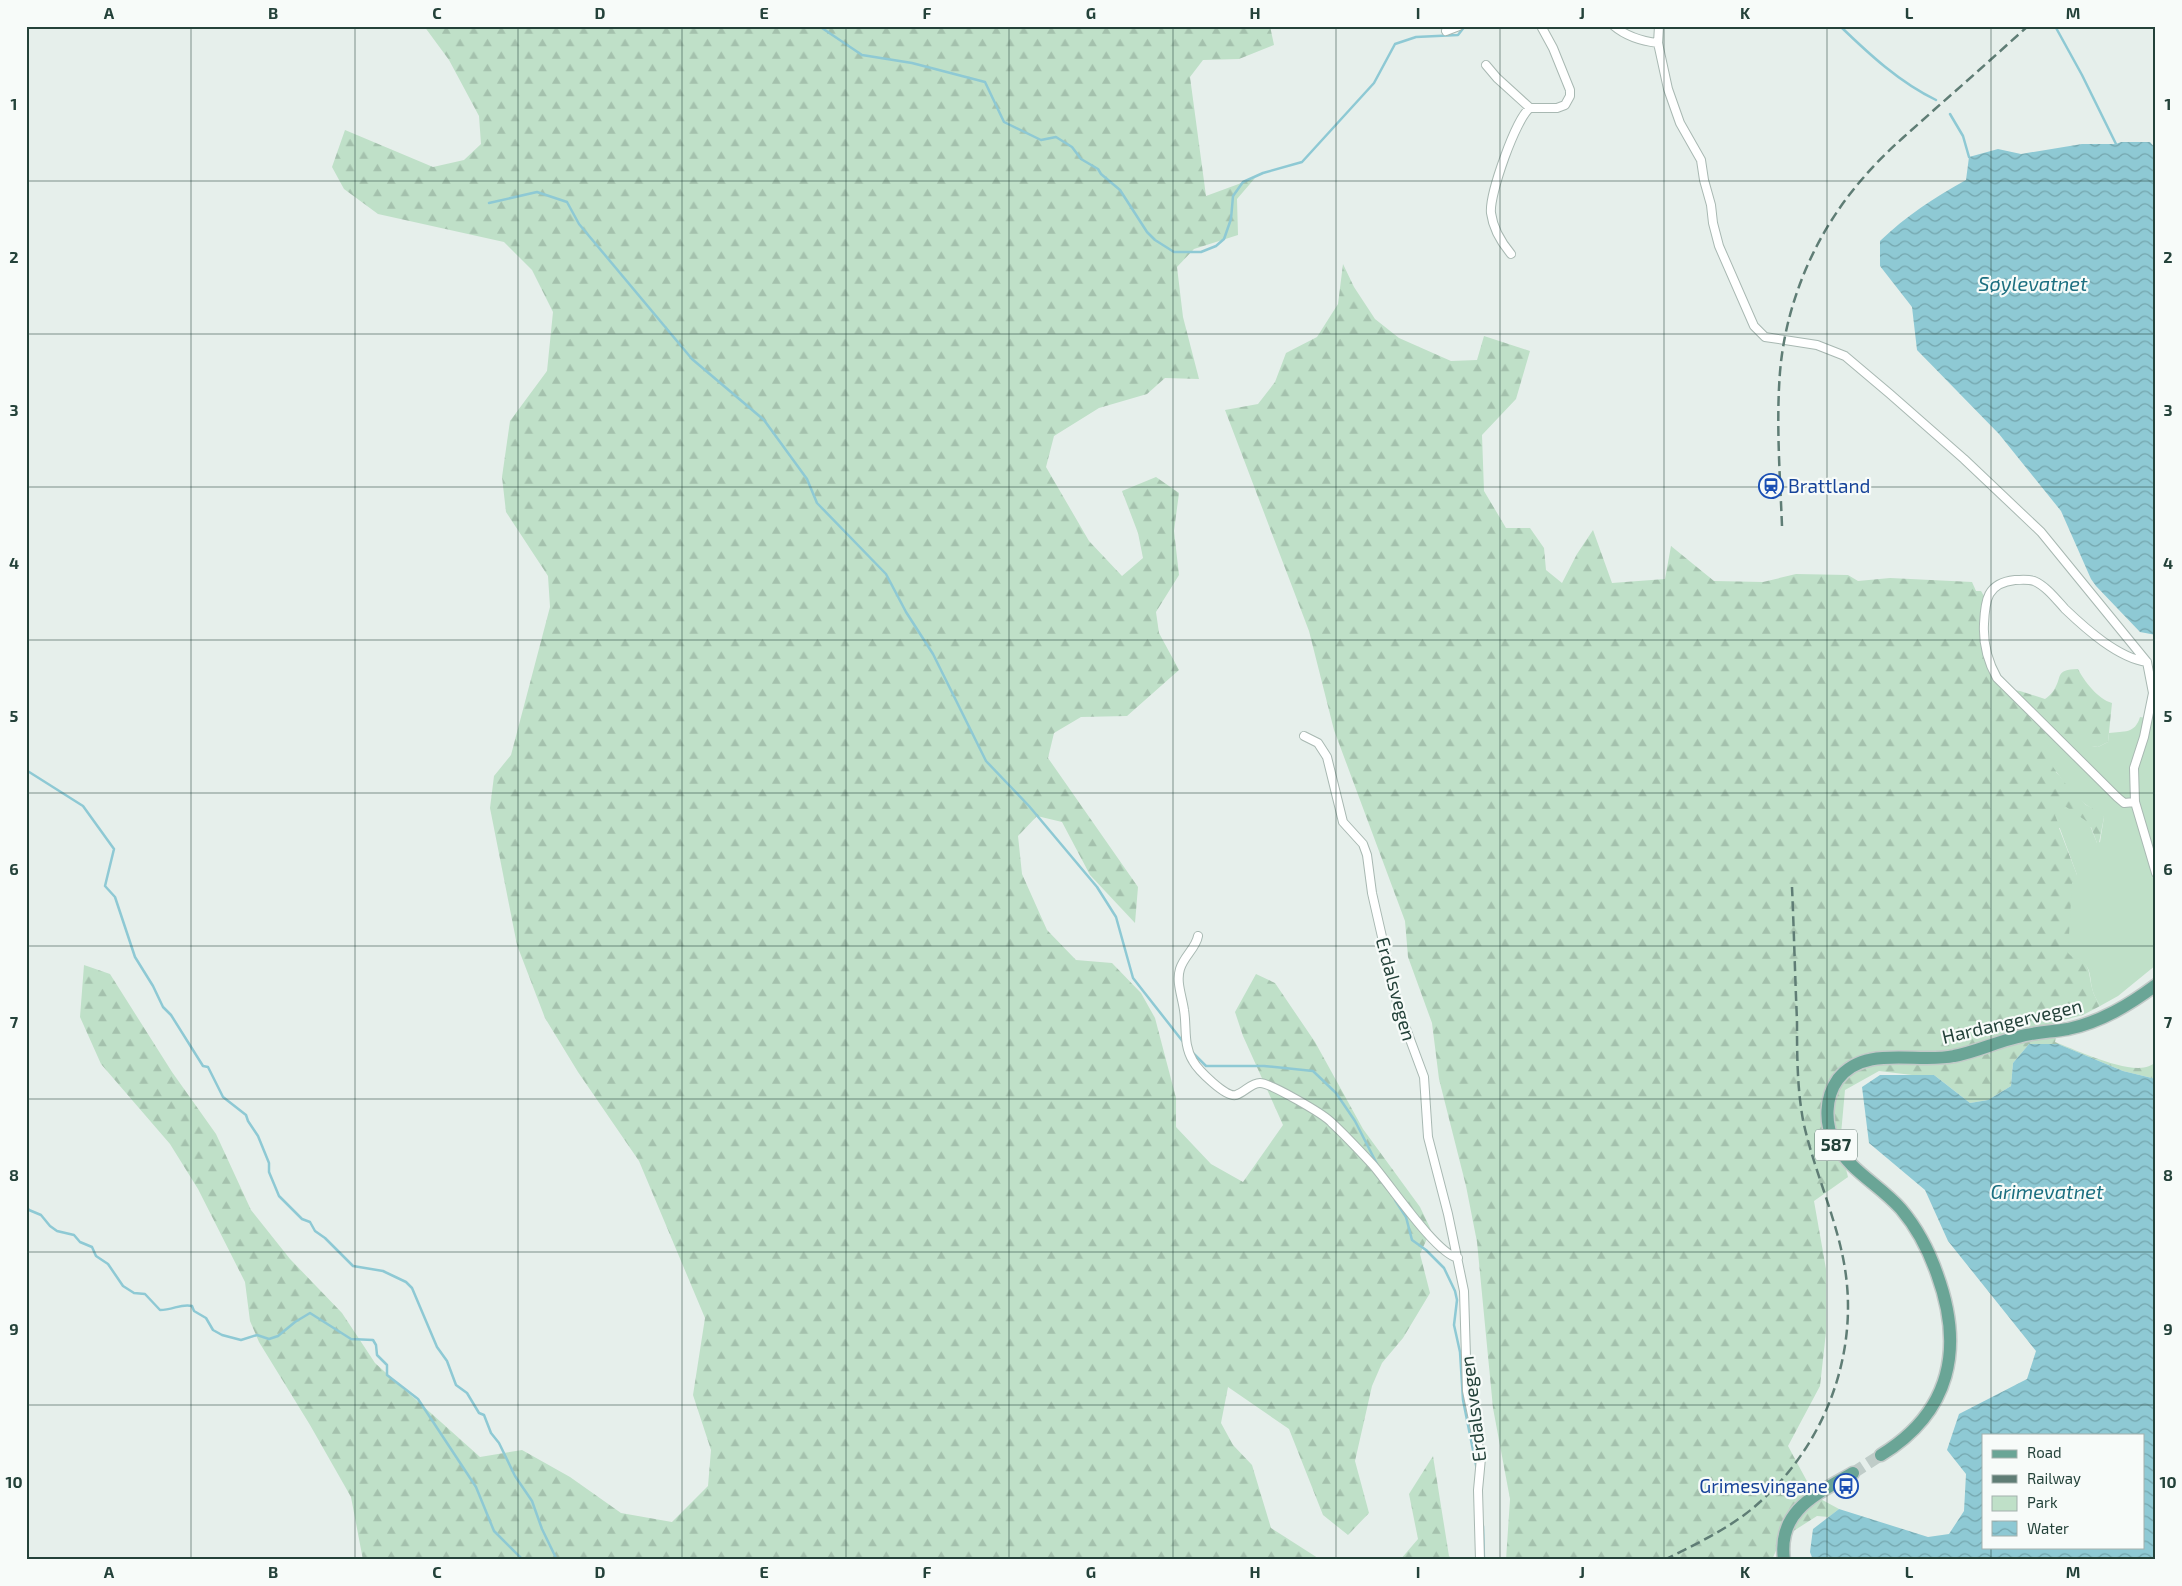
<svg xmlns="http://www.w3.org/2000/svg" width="2182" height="1586" font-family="'Exo 2',sans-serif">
<defs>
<pattern id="forest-firs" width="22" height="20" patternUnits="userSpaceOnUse" patternTransform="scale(1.25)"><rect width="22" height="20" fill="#bfe0c8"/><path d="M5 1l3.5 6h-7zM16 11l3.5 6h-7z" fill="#a4c1ad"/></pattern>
<pattern id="water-waves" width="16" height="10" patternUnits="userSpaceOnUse" patternTransform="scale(1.25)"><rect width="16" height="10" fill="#8ec9d4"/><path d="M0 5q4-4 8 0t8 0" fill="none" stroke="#74a5ad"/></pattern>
</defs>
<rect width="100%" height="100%" fill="#e6efeb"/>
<!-- forest -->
<path fill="url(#forest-firs)" d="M424 26H1270L1274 45 1239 59 1203 60 1190 77 1206 196 1255 178 1237 199 1238 235 1194 249 1177 267 1183 317 1199 379 1165 378 1147 394 1099 408 1054 436 1046 467 1089 541 1122 576 1143 558 1138 533 1122 491 1156 477 1179 493 1174 531 1179 575 1156 612 1159 633 1179 670 1127 716 1081 717 1054 733 1048 758 1138 887 1135 923 1090 875 1062 822 1037 816 1018 836 1022 874 1047 930 1076 960 1112 963 1141 993 1155 1018 1176 1098V1127L1211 1164 1243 1182 1283 1125 1243 1036 1235 1012 1256 974 1275 983 1315 1042 1363 1129 1420 1207 1431 1230 1420 1254 1430 1293 1403 1338 1382 1363 1372 1386 1355 1461 1369 1513 1348 1535 1323 1515 1289 1429 1228 1387 1221 1423 1233 1445 1252 1465 1271 1528 1321 1560H363L351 1497 310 1425 259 1342 250 1321 245 1282 198 1189 170 1144 101 1064 80 1017 84 965 110 974 172 1072 216 1134 251 1210 290 1259 342 1313 375 1363 480 1457 522 1450 570 1477 621 1513 672 1522 708 1486 711 1450 693 1395 705 1318 639 1161 578 1072 545 1018 517 945 490 808 494 776 511 755 550 607 548 576 506 512 502 477 510 421 547 371 553 312 532 270 504 242 378 214 344 189 332 167 345 130 433 167 464 160 481 144 479 116 449 60Z
M1343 264 1354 287 1375 319 1399 338 1451 361 1477 360 1484 336 1530 351 1516 399 1482 435 1484 491 1506 528H1530L1544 548 1546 570 1562 583 1577 554 1593 530 1612 583 1665 579 1671 546 1714 581 1763 582 1796 574 1848 575 1858 581 1890 578 1972 582 1976 591H1981L1984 596 1979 630 1985 660 1994 681 2003 688 2020 691 2045 699C2048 697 2052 693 2054 690 2063 676 2054 670 2078 669 2084 681 2098 699 2112 703L2108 742 2098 747 2092 746 2056 772 2086 805 2103 813 2104 817 2099 843H2097L2091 827 2059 828 2077 875 2072 956C2091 961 2088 972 2092 988 2093 994 2097 1000 2100 1006L2083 1015 2060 1021 2055 1042C2075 1049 2141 1082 2156 1061V1079L2123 1071 2058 1044H2029L2013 1063 2011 1086 1988 1100 1970 1103 1934 1075H1912L1879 1071 1845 1090 1840 1145 1848 1177 1814 1201 1826 1269V1332L1820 1386 1788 1446 1815 1496 1839 1509 1829 1517 1817 1516 1781 1539 1772 1560H1506L1510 1499 1493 1408 1477 1242 1466 1186 1439 1079 1432 1023 1408 957 1405 921 1334 730 1309 631 1225 410 1258 404 1275 382 1286 353 1317 337 1338 304Z
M1433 1456 1449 1556 1453 1560H1400L1418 1539 1409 1494Z"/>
<!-- park -->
<path fill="#bfe0c8" d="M2156 677V965L2118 996 2100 1006C2097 1000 2093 994 2092 988 2090 979 2091 971 2085 964 2080 957 2073 959 2068 953L2072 883 2077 875 2055 815 2062 804 2089 823 2097 843 2100 842 2104 817C2100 810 2090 809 2084 803 2068 789 2055 771 2044 753L2052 740 2071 741 2081 733 2092 746 2098 747 2108 742 2109 733C2124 731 2135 734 2140 717L2146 718 2149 694 2148 679Z"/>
<!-- water -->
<path fill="url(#water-waves)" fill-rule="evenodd" d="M2121 142H2150L2156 149V635L2140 632 2096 586 2091 579 2061 511 1999 434 1917 350 1912 307 1880 266V241C1906 216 1935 197 1966 180L1969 157 1998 149 2021 154 2082 144H2116Z
M2029 1044H2058L2123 1071 2156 1079V1560H1813L1810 1552 1813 1529 1839 1509 1928 1537 1949 1534 1964 1511 1966 1474 1947 1450 1959 1414 2027 1379 2036 1351 1948 1241 1925 1190 1869 1143 1862 1087 1880 1075H1934L1970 1103 1988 1100 2011 1086 2013 1063ZM1983 1435H2143V1547H1983Z"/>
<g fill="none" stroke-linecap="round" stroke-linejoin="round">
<!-- stream -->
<path stroke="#8ec9d4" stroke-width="2.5" d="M819 26 862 55 912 63 985 82 1004 122 1041 140 1056 137 1072 147 1081 159 1098 169 1101 174 1120 190 1147 232 1155 240 1174 252H1201L1216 246 1224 239 1231 219 1233 196 1243 182 1263 173 1302 162 1374 83 1395 44 1416 37 1458 35 1465 26
M1840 26C1869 54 1899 82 1936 100
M2055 26 2082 75 2116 144
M1950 114 1963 136 1969 157
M489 203 537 192 567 202 579 224 692 359 764 420 807 479 817 503 886 574 906 612 933 654 986 761 1029 806 1097 887 1116 917 1133 978 1184 1043
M26 770 83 806 114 849 105 886 115 897 135 957 153 986 163 1007 171 1015 203 1066 208 1067 223 1097 246 1115 248 1121 258 1136 269 1163V1172L279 1196 302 1219 310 1222 315 1231 325 1238 353 1266 383 1271 406 1282 412 1288 437 1347 447 1361 456 1385 467 1393 479 1413 484 1415 491 1433 499 1443 515 1476 532 1501 542 1529 557 1560
M1191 1051 1206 1066H1264L1313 1071 1336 1093 1355 1121 1378 1166
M1395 1200 1406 1217 1412 1240 1426 1250 1444 1268 1455 1291 1457 1300 1454 1325 1460 1352 1463 1400 1477 1470
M26 1206 29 1210 41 1215 50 1226 57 1231 74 1235 80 1242 92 1247 96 1256 108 1264 123 1286 134 1293 145 1294 160 1310C173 1310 182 1303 192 1306L194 1311 206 1318 213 1330 222 1335 241 1340 257 1335 269 1339 278 1336 295 1322 310 1313 351 1339 373 1340 376 1345 377 1355 387 1365V1375L418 1399 476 1487 494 1531 523 1560
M1483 1526 1484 1560"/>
<!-- primary-tunnel -->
<path stroke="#bfccc8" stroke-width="12" stroke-dasharray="12 6" stroke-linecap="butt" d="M1853 1473 1881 1455"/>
<defs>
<path id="minor" d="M1614 26C1627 37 1641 41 1658 43
M1659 26 1658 43 1668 89 1680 123 1701 160 1704 180 1711 205 1713 223 1719 246 1754 326 1765 337 1817 345 1845 356 1890 394 1964 459 2041 532 2147 662 2153 693 2144 737 2134 768 2135 802 2156 873
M1446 31 1459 26
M1486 65 1497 78 1530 108H1557L1565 105 1570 96V90L1553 48 1541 26
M1511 254C1501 242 1493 228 1491 213 1489 195 1516 118 1530 108
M1304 736 1318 743 1327 757 1343 822 1363 844 1367 855 1372 893 1398 1007 1424 1077 1428 1137 1448 1214 1464 1291 1467 1391 1481 1458 1478 1490 1480 1560
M2135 802 2124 803 2117 797 1997 678C1988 662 1983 643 1984 624 1985 600 1987 583 2015 580 2021 580 2028 579 2034 581 2046 586 2056 599 2065 609 2086 629 2118 658 2147 662
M1198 936C1196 948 1184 956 1180 969 1176 982 1182 996 1184 1010 1187 1028 1183 1045 1193 1061 1198 1070 1226 1098 1236 1095 1245 1092 1251 1083 1260 1083 1270 1083 1324 1114 1332 1123 1346 1136 1359 1150 1372 1164 1389 1183 1436 1254 1458 1258"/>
<path id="primary" d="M1881 1455C1951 1412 1964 1348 1937 1274 1929 1251 1917 1228 1901 1209 1880 1185 1850 1171 1835 1143 1824 1124 1825 1097 1838 1079 1865 1044 1917 1064 1954 1056 1976 1052 1996 1042 2018 1037 2034 1032 2052 1032 2068 1029 2101 1022 2129 1005 2156 985
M1784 1560C1777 1510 1817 1494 1853 1473"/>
</defs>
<!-- minor casing -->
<use href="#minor" stroke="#a8b8b2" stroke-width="10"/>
<!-- primary casing -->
<use href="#primary" stroke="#c2cac8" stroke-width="15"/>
<!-- minor -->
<use href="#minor" stroke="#fff" stroke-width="8"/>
<!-- primary -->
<use href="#primary" stroke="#6aa596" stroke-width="12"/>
<!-- rail -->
<path stroke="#5f7d75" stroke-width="2.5" stroke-dasharray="10 5" stroke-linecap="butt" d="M1782 526C1780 475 1776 423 1780 372 1786 300 1817 230 1864 177 1885 152 1911 131 1935 109 1966 82 1997 54 2028 26
M1664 1560C1698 1543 1733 1527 1761 1501 1827 1441 1860 1350 1844 1263 1835 1214 1813 1168 1803 1120 1797 1087 1797 1053 1797 1021 1795 976 1794 932 1792 887"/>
</g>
<!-- grid -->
<path fill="none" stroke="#24423a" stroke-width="1" stroke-opacity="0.55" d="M191 26V1560M355 26V1560M518 26V1560M682 26V1560M846 26V1560M1009 26V1560M1173 26V1560M1336 26V1560M1500 26V1560M1664 26V1560M1827 26V1560M1991 26V1435M26 181H2156M26 334H2156M26 487H2156M26 640H2156M26 793H2156M26 946H2156M26 1099H2156M26 1252H2156M26 1405H2156M1991 1547V1560"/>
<!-- icons -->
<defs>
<symbol id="station-ring" viewBox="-11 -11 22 22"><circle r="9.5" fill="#f7fbf9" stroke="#1a4fb4" stroke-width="1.5"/><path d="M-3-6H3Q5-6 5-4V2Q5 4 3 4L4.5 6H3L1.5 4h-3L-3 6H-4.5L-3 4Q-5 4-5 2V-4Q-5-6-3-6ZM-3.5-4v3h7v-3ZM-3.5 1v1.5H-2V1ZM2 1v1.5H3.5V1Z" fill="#1a4fb4"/></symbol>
<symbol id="bus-ring" viewBox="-11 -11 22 22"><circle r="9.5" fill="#f7fbf9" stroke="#1a4fb4" stroke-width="1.5"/><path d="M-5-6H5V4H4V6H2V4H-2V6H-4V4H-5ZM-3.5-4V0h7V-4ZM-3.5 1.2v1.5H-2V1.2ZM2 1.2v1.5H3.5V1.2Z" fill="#1a4fb4"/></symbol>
</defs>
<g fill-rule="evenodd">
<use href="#station-ring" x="1757" y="472" width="28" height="28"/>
<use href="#bus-ring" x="1832" y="1472" width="28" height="28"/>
</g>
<g text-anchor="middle" stroke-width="4.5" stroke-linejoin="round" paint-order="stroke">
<!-- shield labels -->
<rect fill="#f7fbf9" stroke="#637a73" stroke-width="1" x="1815" y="1129.5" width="42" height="31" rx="4"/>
<g font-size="18" font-weight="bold" fill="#24423a">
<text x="1836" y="1151">587</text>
</g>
<!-- transit labels -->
<g font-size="19" fill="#164399" stroke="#f7fbf9" text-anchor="start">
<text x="1788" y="493">Brattland</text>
<text x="1828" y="1493" text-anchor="end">Grimesvingane</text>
</g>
<!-- street labels -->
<g font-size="19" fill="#24423a" stroke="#f7fbf9">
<text transform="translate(1396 989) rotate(75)" y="7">Erdalsvegen</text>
<text transform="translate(2012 1021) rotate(-13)" y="7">Hardangervegen</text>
<text transform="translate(1473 1409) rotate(-97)" y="7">Erdalsvegen</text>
</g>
<!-- water labels -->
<g font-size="20" font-style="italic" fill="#1c6f80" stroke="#f7fbf9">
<text x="2033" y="291">Søylevatnet</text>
<text x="2047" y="1199">Grimevatnet</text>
</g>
</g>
<!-- border -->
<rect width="2182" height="1586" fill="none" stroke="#f7fbf9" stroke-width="55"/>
<!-- legend -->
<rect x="1982" y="1434" width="162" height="115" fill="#f7fbf9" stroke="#a3b1ad"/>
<rect x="1992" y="1450" width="25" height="8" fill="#6aa596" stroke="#a3b1ad"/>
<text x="2027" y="1458" font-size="15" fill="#24423a">Road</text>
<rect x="1992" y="1475" width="25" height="8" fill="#5f7d75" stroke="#a3b1ad"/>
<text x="2027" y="1484" font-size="15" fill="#24423a">Railway</text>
<rect x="1992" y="1496" width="25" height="15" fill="#bfe0c8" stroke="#a3b1ad"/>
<text x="2027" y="1508" font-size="15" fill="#24423a">Park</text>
<rect x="1992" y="1521" width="25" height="15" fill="url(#water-waves)" stroke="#a3b1ad"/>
<text x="2027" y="1534" font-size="15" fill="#24423a">Water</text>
<rect x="28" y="28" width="2126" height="1530" fill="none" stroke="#24423a" stroke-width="2"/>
<g font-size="16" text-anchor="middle" font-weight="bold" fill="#24423a">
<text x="109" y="19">A</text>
<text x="273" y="19">B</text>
<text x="437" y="19">C</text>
<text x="600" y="19">D</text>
<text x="764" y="19">E</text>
<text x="927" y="19">F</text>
<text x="1091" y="19">G</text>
<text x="1255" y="19">H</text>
<text x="1418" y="19">I</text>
<text x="1582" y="19">J</text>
<text x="1745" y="19">K</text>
<text x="1909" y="19">L</text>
<text x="2073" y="19">M</text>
<text x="14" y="110">1</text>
<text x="2168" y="110">1</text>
<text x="14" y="263">2</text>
<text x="2168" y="263">2</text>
<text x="14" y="416">3</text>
<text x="2168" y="416">3</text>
<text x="14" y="569">4</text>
<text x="2168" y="569">4</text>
<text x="14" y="722">5</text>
<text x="2168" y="722">5</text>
<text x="14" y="875">6</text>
<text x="2168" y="875">6</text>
<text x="14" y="1028">7</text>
<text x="2168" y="1028">7</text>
<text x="14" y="1181">8</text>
<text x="2168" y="1181">8</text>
<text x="14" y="1335">9</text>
<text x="2168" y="1335">9</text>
<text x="14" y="1488">10</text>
<text x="2168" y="1488">10</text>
<text x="109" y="1578">A</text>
<text x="273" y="1578">B</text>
<text x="437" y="1578">C</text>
<text x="600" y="1578">D</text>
<text x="764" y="1578">E</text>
<text x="927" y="1578">F</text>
<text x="1091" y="1578">G</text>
<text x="1255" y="1578">H</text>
<text x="1418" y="1578">I</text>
<text x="1582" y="1578">J</text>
<text x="1745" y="1578">K</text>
<text x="1909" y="1578">L</text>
<text x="2073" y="1578">M</text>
</g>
</svg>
